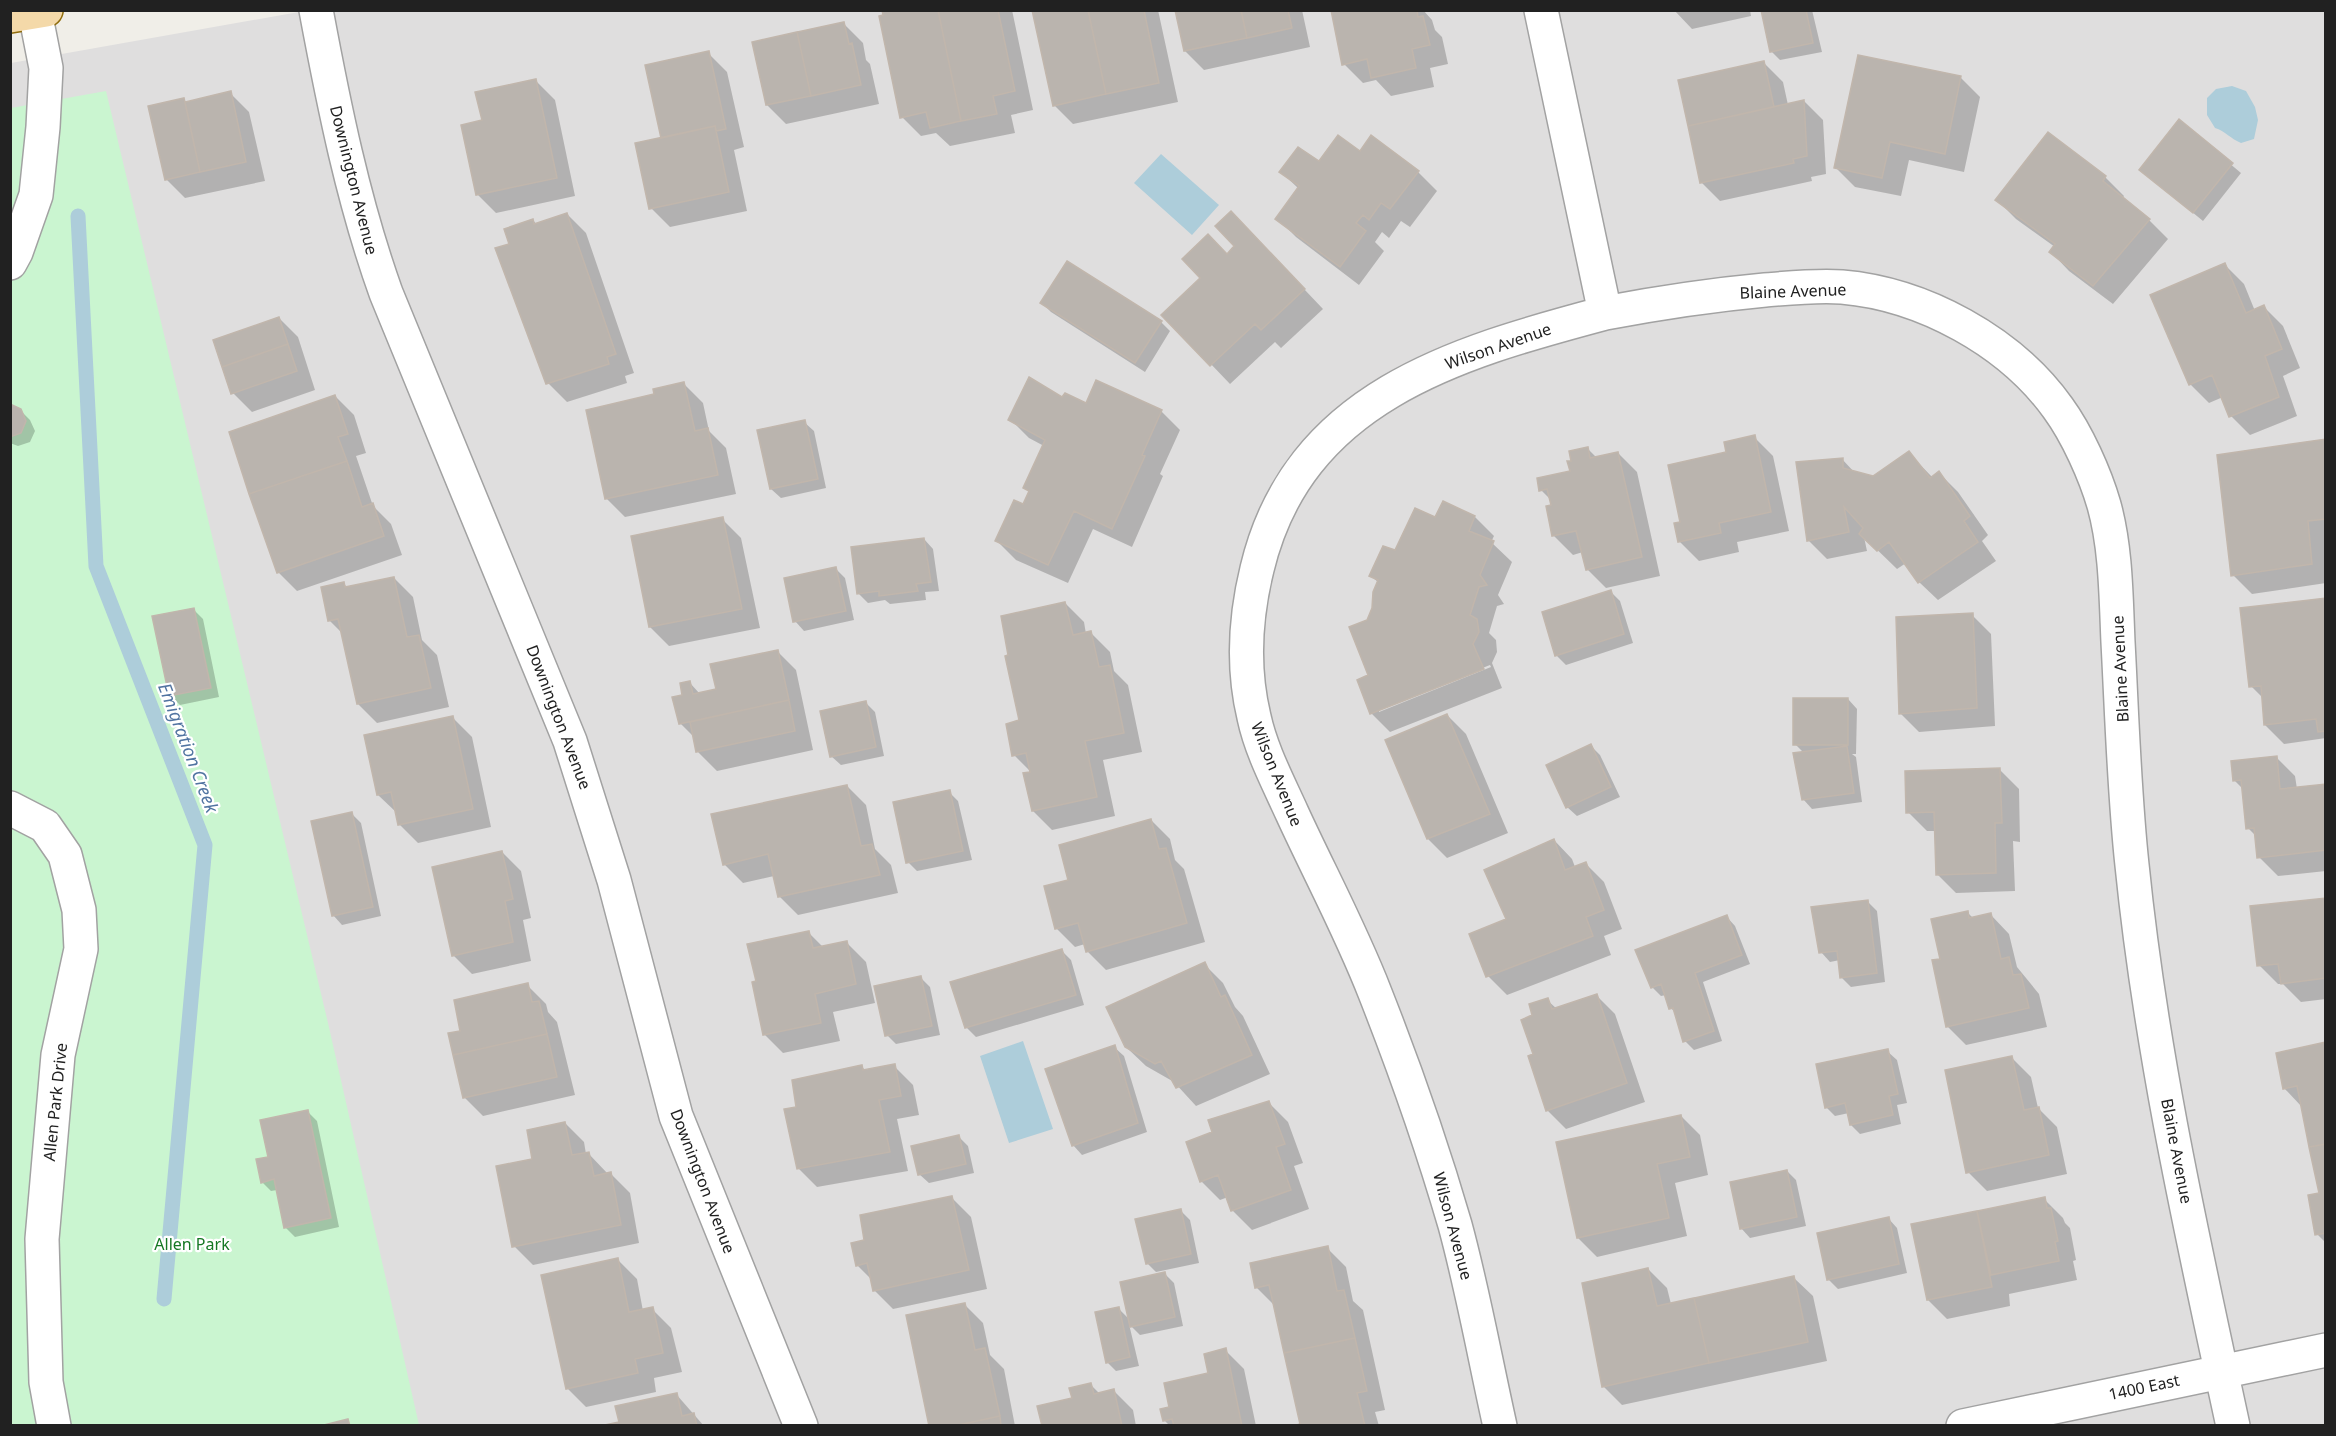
<svg xmlns="http://www.w3.org/2000/svg" width="2336" height="1436" font-family="'Noto Sans',sans-serif">
<rect width="100%" height="100%" fill="#f0eee8"/>
<!-- residential -->
<path fill="#dfdede" d="M310 10 2325 11V1425L11 1426V63Z"/>
<!-- park -->
<path fill="#caf5d0" d="M106 91 328 1023 419 1425 11 1426V108Z"/>
<!-- water -->
<path fill="#adcdda" d="M2232 86 2246 91 2255 107 2258 120 2254 139 2241 143C2231 139 2225 131 2215 128L2207 115V98L2216 89Z
M1161 154 1219 205 1192 235 1134 183Z
M1023 1041 1053 1129 1009 1143 980 1056Z"/>
<!-- shadow -->
<path fill="#0003" fill-rule="evenodd" d="M884 10H1012L1033 110 1011 115 1015 133 950 146 936 133 921 136 902 117Z
M1033 10H1158L1178 102 1073 124 1054 105Z
M1177 10H1302L1310 47 1204 70 1185 51Z
M1329 10H1423L1432 20 1435 30 1442 37 1448 64 1430 68 1434 87 1391 96 1376 80 1363 83 1344 64 1333 15Z
M1674 10H1750L1751 16 1692 29Z
M1762 10H1812L1822 52 1780 60 1771 51Z
M844 24 863 43 866 60 870 64 879 104 786 124 767 105Z
M708 53 727 72 744 147 734 150 747 211 670 227 651 208 663 139Z
M1859 57 1961 78 1980 97 1964 172 1909 160 1901 196 1855 187 1836 168Z
M1764 63 1783 82 1788 105 1804 101 1823 120 1826 174 1811 177 1812 181 1720 201 1701 182Z
M536 81 555 100 575 196 496 213 477 194 484 122Z
M230 93 249 112 265 181 185 198 166 179 183 99 187 103Z
M2179 121 2241 173 2203 221 2141 170Z
M1371 137 1418 172 1437 191 1410 227 1401 221 1389 238 1382 232 1375 242 1384 251 1359 285 1296 237 1277 218 1299 189 1281 172 1360 153Z
M2105 177 2124 196 2122 199 2149 220 2168 239 2113 304 2069 271 2051 252 2055 247 2016 219 1997 200Z
M567 214 586 233 634 373 625 376 627 383 567 402 548 383 511 245 533 220 537 225Z
M1250 232 1323 309 1281 348 1275 342 1230 384 1164 315Z
M2225 265 2244 284 2255 311 2264 307 2283 326 2300 368 2283 376 2297 416 2250 435 2231 416 2223 397 2209 403 2190 384Z
M1042 303 1161 322 1170 331 1145 372 1051 312Z
M279 318 298 337 315 390 252 412 233 393Z
M684 384 703 403 709 431 726 448 736 494 625 517 606 498 656 396Z
M335 396 354 415 366 453 356 456 373 506 391 524 402 555 297 591 278 572Z
M1063 399 1086 405 1161 411 1180 430 1160 474 1163 476 1132 547 1093 529 1068 583 1016 560 997 541 1024 506 1030 493 1025 488 1044 446 1029 438 1010 419Z
M10 405 20 410 30 420 35 431 30 442 18 446 10 443Z
M804 422 814 431 826 488 781 498 771 489Z
M1754 437 1773 456 1789 531 1737 542 1739 552 1699 561 1680 542 1676 524 1682 523 1728 453Z
M2326 441V583L2252 594 2233 575Z
M1588 449 1597 458 1618 453 1637 472 1660 576 1606 588 1587 569 1583 552 1573 555 1554 536 1551 500 1541 490 1571 472 1572 462Z
M1909 453 1933 478 1939 473 1958 492 1988 535 1982 541 1996 561 1938 600 1919 582 1906 563 1897 569 1864 537 1867 551 1827 559 1808 540 1842 459 1855 473 1873 477Z
M1475 517 1494 536 1491 542 1512 562 1498 595 1504 604 1497 606 1489 633 1496 640 1497 652 1492 663 1502 688 1390 732 1371 713 1368 622 1374 609 1379 583 1371 576 1396 552 1436 519ZM1490 665 1491 667 1379 712V709Z
M722 519 741 538 760 628 669 646 650 627Z
M924 539 933 549 939 591 925 592 926 600 890 604 885 600 868 603 859 594Z
M836 569 845 578 854 620 804 631 795 621Z
M394 578 413 597 422 640 437 655 449 707 377 723 358 704 343 634 329 620 344 584 348 588Z
M1611 592 1620 601 1633 643 1566 665 1556 655Z
M2326 599V738L2284 744 2265 725 2264 699 2251 686Z
M1065 603 1084 622 1086 634 1091 633 1110 652 1114 671 1128 685 1142 752 1103 760 1115 816 1052 830 1033 811 1032 773 1014 755 1020 722Z
M193 609 203 619 219 697 180 705 171 696 154 618Z
M1972 615 1991 634 1995 726 1919 732 1900 713Z
M777 651 796 670 813 750 717 771 698 752 695 738 680 723 690 683 700 694 718 690Z
M1848 699 1857 709 1856 754H1852L1856 757 1862 802 1812 809 1803 799 1804 753 1795 744Z
M866 703 875 712 884 756 841 765 831 756Z
M1447 715 1466 734 1508 833 1447 858 1428 839 1387 741Z
M453 718 472 737 491 827 418 843 399 824 397 813 378 795 366 736Z
M1591 746 1600 755 1620 797 1577 816 1567 807Z
M2276 757 2295 776 2297 789 2326 785V871L2278 876 2259 857 2257 837 2248 828 2243 789 2234 780Z
M2000 770 2019 789 2020 842 2013 841 2015 891 1956 893 1937 874 1936 831H1927L1908 812Z
M847 786 866 805 875 849 891 865 898 893 798 915 779 896 774 876 743 883 724 864Z
M949 792 958 801 972 860 917 871 908 862Z
M352 814 361 823 381 916 342 925 333 915Z
M1151 820 1170 839 1175 860 1184 869 1205 942 1106 970 1087 951 1085 944 1075 947 1056 928 1070 882Z
M1554 840 1572 859 1575 867 1585 863 1604 882 1622 929 1604 936 1611 955 1507 995 1488 976Z
M502 852 521 871 531 918 523 920 531 961 472 974 453 955Z
M2326 899V999L2301 1002 2283 984H2278L2259 965Z
M1868 902 1877 911 1885 982 1851 987 1842 978 1840 960 1830 962 1821 952Z
M1967 912 1973 918 1991 915 2009 934 2017 967 2039 994 2047 1027 1966 1045 1947 1026 1941 960Z
M1726 916 1735 926 1750 964 1703 982 1722 1041 1694 1050 1685 1041 1677 1015 1671 1008 1666 995 1661 996 1652 987Z
M809 933 823 947 847 943 866 962 875 1003 833 1012 840 1041 783 1053 764 1034Z
M1062 951 1071 960 1084 1005 976 1037 966 1027Z
M1204 964 1223 983 1235 1007 1243 1016 1270 1074 1196 1106 1174 1082 1146 1066 1126 1047Z
M921 978 930 987 940 1035 896 1044 887 1035Z
M527 985 546 1004 548 1012 557 1022 575 1095 483 1116 464 1097 462 1032Z
M1596 995 1615 1014 1645 1102 1566 1129 1547 1110 1535 1055 1534 1016 1547 1000 1557 1009Z
M2326 1044V1243L2317 1234 2320 1194 2302 1107 2284 1088Z
M1114 1047 1124 1056 1147 1132 1082 1155 1073 1145Z
M1887 1051 1897 1060 1907 1103 1897 1105 1901 1124 1860 1134 1851 1125 1849 1113 1835 1116 1826 1107Z
M2012 1058 2031 1077 2038 1108 2057 1127 2067 1174 1987 1191 1968 1172Z
M894 1066 913 1085 919 1115 897 1119 908 1171 817 1187 798 1168V1109L862 1067 866 1071Z
M1269 1103 1288 1122 1303 1163 1294 1166 1309 1209 1252 1230 1233 1211 1228 1197 1220 1200 1201 1181 1214 1133Z
M307 1111 317 1121 339 1227 295 1237 285 1227 277 1190 271 1191 262 1182 270 1158Z
M1681 1116 1700 1135 1708 1175 1675 1183 1687 1236 1597 1257 1578 1238Z
M565 1123 584 1142 586 1154 588 1153 608 1174H611L630 1193 639 1243 533 1265 514 1246 534 1160Z
M959 1137 968 1146 974 1173 929 1183 919 1174Z
M1787 1171 1796 1180 1806 1226 1750 1238 1741 1228Z
M952 1198 971 1217 987 1289 893 1309 874 1290 872 1280 857 1265Z
M2044 1199 2063 1218 2065 1223 2070 1228 2076 1260 2073 1261 2077 1280 2009 1294 2010 1306 1947 1319 1928 1300 1913 1226Z
M1181 1211 1190 1220 1199 1263 1156 1272 1147 1263Z
M1888 1218 1897 1228 1907 1273 1838 1289 1828 1279Z
M1327 1248 1346 1267 1353 1301 1363 1310 1385 1410 1375 1412 1379 1426H1299L1302 1425 1275 1306 1256 1287Z
M618 1260 637 1279 643 1311 652 1309 671 1328 682 1372 654 1378 656 1392 586 1407 567 1388Z
M1648 1269 1667 1288 1671 1304 1794 1278 1813 1296 1827 1361 1622 1405 1603 1386Z
M1165 1274 1174 1283 1183 1326 1140 1335 1129 1324 1139 1366 1116 1371 1107 1362 1118 1308 1130 1320Z
M964 1304 983 1323 990 1355 1004 1369 1015 1426H930Z
M1225 1350 1244 1369 1256 1426H1170L1164 1420 1171 1408 1210 1374Z
M1091 1385 1100 1394 1114 1391 1133 1410 1136 1426H1043Z
M676 1394 704 1426H608L620 1423Z"/>
<g fill="none" stroke-linecap="round" stroke-linejoin="round">
<!-- stream -->
<path stroke="#adcdda" stroke-width="15" d="M78 216 96 566 205 845 164 1299"/>
</g>
<!-- building -->
<path fill="#bab4ae" stroke="#c1b6ac" stroke-width="1.5" d="M882 10H938L961 121 930 128 926 112 900 118 879 16 883 15Z
M938 10H998L1015 91 993 96 997 114 961 121Z
M1032 10H1088L1106 94 1053 106Z
M1088 10H1144L1159 83 1106 94Z
M1175 10H1241L1247 38 1184 51Z
M1241 10H1288L1292 28 1247 38Z
M1331 10H1417L1418 17 1423 16 1430 45 1412 49 1416 68 1371 78 1367 59 1342 65Z
M1761 10H1806L1813 43 1770 52Z
M844 22 849 44 852 43 861 85 811 96 797 32Z
M797 32 811 96 766 105 752 42Z
M709 51 726 129 716 131 715 126 661 138 645 65Z
M1858 55 1961 76 1945 154 1890 142 1882 178 1834 168Z
M1764 61 1774 107 1688 126 1678 80Z
M536 79 557 178 476 195 461 125 482 120 475 92Z
M231 91 246 162 200 172 185 102Z
M184 98 200 172 165 180 148 106Z
M1804 100 1807 156 1793 159 1794 163 1700 183 1688 126Z
M2179 119 2233 163 2193 213 2139 170Z
M715 126 729 192 649 209 635 143Z
M2048 132 2106 176 2103 181 2150 219 2093 286 2049 252 2055 244 1995 200Z
M1338 135 1360 151 1371 135 1419 171 1390 209 1381 203 1369 220 1363 215 1356 223 1366 231 1340 267 1275 219 1299 186 1279 172 1298 147 1319 161Z
M1231 211 1305 289 1261 330 1255 324 1210 366 1161 315 1200 278 1182 259 1208 234 1227 254 1234 246 1215 226Z
M567 213 616 354 607 357 609 364 546 384 495 248 509 244 504 229 533 219 534 224Z
M1067 261 1162 321 1135 363 1040 303Z
M2225 263 2246 313 2264 305 2282 349 2265 356 2279 397 2229 417 2212 375 2189 385 2150 295Z
M279 317 288 344 222 367 213 340Z
M288 344 297 371 231 394 222 367Z
M1029 377 1062 397 1065 393 1086 403 1096 380 1162 410 1142 455 1145 456 1112 529 1074 511 1048 565 995 541 1014 500 1023 504 1029 491 1023 488 1045 440 1008 420Z
M684 382 695 431 708 428 718 475 605 499 586 410 654 394 653 389Z
M335 395 348 434 338 437 347 461 249 494 229 432Z
M10 404 21 409 26 421 21 433 10 437Z
M805 420 818 479 770 489 757 430Z
M1755 435 1771 512 1719 523 1721 533 1678 542 1674 523 1680 522 1668 465 1726 452 1724 442Z
M2326 439V519L2308 521 2312 564 2231 576 2217 455Z
M1588 447 1590 458 1618 452 1642 557 1586 570 1576 531 1552 536 1546 506 1551 505 1547 489 1539 491 1537 478 1570 471 1567 461H1571L1569 451Z
M1909 451 1930 478 1939 471 1970 516 1964 521 1978 542 1918 583 1889 542 1877 551 1859 534 1863 528 1844 507 1849 532 1807 541 1796 462 1843 458V468L1873 476Z
M347 461 362 507 373 503 384 536 277 573 249 494Z
M1443 501 1475 516 1469 531 1494 541 1480 575 1487 585 1479 587 1470 615 1477 619 1479 632 1473 644 1484 669 1370 714 1357 680 1368 675 1349 627 1367 620 1372 608 1373 592 1378 580 1369 576 1383 546 1395 550 1415 508 1435 517Z
M723 517 742 609 649 627 631 536Z
M924 538 931 582 916 584 918 591 879 596V591L857 594 851 547Z
M836 567 846 611 793 622 784 578Z
M394 577 407 637 419 635 431 688 357 704 338 619 328 621 321 587 344 582 345 587Z
M1611 590 1624 634 1555 656 1542 612Z
M2326 598V731L2318 732 2316 719 2264 725 2261 686 2249 687 2240 608Z
M1065 602 1073 635 1091 631 1099 667 1110 665 1124 733 1085 741 1097 797 1032 811 1023 773 1030 772 1026 753 1012 756 1006 724 1019 720 1005 656 1008 655 1001 616Z
M194 608 211 688 169 696 152 616Z
M1973 613 1977 708 1899 714 1896 617Z
M778 650 789 700 679 724 672 697 682 695 680 683 690 681 693 694 716 689 710 664Z
M1793 698H1848V745H1793Z
M789 700 795 731 696 752 690 722Z
M866 701 876 747 830 757 820 711Z
M1447 714 1490 814 1427 839 1385 740Z
M453 716 473 809 398 825 391 792 377 795 364 735Z
M1591 744 1611 787 1566 808 1546 765Z
M1847 746 1854 793 1802 800 1793 753Z
M2277 756 2280 789 2326 784V850L2257 858 2254 828 2246 829 2241 780 2233 781 2231 761Z
M2000 768 2002 823H1995L1996 873 1936 875 1934 812 1906 813 1905 771Z
M847 785 861 846 872 844 880 875 778 897 768 854 723 865 711 814Z
M950 790 963 851 906 863 893 802Z
M352 812 373 907 332 916 311 821Z
M1151 819 1159 849 1166 848 1187 923 1086 952 1078 923 1055 929 1044 886 1068 880 1059 845Z
M1554 839 1565 870 1586 862 1604 910 1586 917 1593 936 1486 977 1469 934 1506 919 1484 870Z
M502 851 513 899 505 901 513 942 452 956 432 867Z
M2326 898V978L2281 984 2278 964 2257 966 2250 906Z
M1868 900 1877 973 1840 978 1837 951 1819 953 1811 907Z
M1968 911 1969 918 1991 913 2001 959 2009 957 2013 975 2021 974 2029 1008 1946 1027 1932 960 1940 959 1931 919Z
M1727 915 1742 955 1695 973 1714 1031 1683 1042 1673 1008 1669 1009 1661 984 1651 988 1635 950Z
M809 931 813 948 847 941 856 984 815 994 821 1023 763 1035 752 982 756 981 747 944Z
M1062 949 1076 995 965 1028 950 982Z
M1205 962 1221 997 1225 995 1252 1055 1176 1088 1161 1061 1155 1064 1125 1047 1106 1007Z
M921 976 932 1026 885 1036 874 986Z
M528 983 532 1002 539 1001 547 1034 453 1055 448 1033 460 1031 454 1000Z
M1597 994 1627 1083 1546 1111 1528 1056 1533 1054 1521 1020 1532 1015 1529 1004 1548 998 1552 1009Z
M547 1034 557 1077 463 1098 453 1055Z
M2326 1042V1144L2309 1147 2297 1086 2283 1089 2276 1053Z
M1115 1045 1138 1123 1072 1146 1045 1069Z
M1888 1049 1898 1094 1889 1096 1893 1115 1850 1125 1845 1103 1825 1108 1816 1064Z
M2012 1056 2024 1110 2039 1107 2049 1155 1966 1173 1945 1070Z
M895 1064 901 1096 879 1100 890 1152 797 1169 784 1109 796 1107 792 1080 862 1065 863 1070Z
M1269 1101 1285 1144 1276 1147 1291 1190 1231 1211 1218 1175 1200 1182 1186 1142 1212 1132 1208 1120Z
M308 1110 331 1218 284 1228 274 1179 261 1183 256 1159 268 1157 260 1120Z
M1681 1115 1690 1157 1657 1164 1669 1218 1577 1238 1556 1142Z
M565 1122 572 1155 589 1152 594 1176 611 1172 621 1225 512 1247 496 1166 532 1159 527 1130Z
M959 1135 966 1164 918 1175 911 1146Z
M2326 1144V1233L2315 1235 2308 1195 2319 1193 2309 1147Z
M1787 1170 1797 1217 1740 1229 1730 1182Z
M952 1196 969 1270 873 1291 867 1263 856 1266 851 1243 864 1240 860 1215Z
M2045 1197 2047 1208H2051L2058 1241 2055 1242 2059 1261 1991 1275 1977 1211Z
M1181 1209 1191 1254 1146 1264 1135 1219Z
M1977 1211 1992 1287 1927 1300 1911 1224Z
M1889 1217 1899 1264 1827 1280 1817 1233Z
M1328 1246 1337 1291 1344 1290 1355 1338 1284 1353 1269 1285 1255 1288 1250 1263Z
M618 1258 629 1312 653 1307 663 1353 635 1359 638 1373 566 1389 541 1275Z
M1648 1268 1657 1306 1694 1298 1709 1363 1602 1387 1582 1283Z
M1165 1272 1175 1317 1130 1327 1120 1282Z
M1794 1276 1808 1342 1709 1363 1694 1298Z
M965 1303 975 1350 985 1348 1000 1416 954 1426H929L906 1315Z
M1119 1307 1130 1357 1106 1363 1095 1312Z
M1355 1338 1367 1391 1357 1393 1365 1426H1293L1300 1424 1284 1353Z
M1226 1348 1242 1426H1174L1172 1419 1163 1421 1160 1409 1169 1407 1164 1383 1208 1373 1204 1354Z
M1091 1383 1094 1394 1114 1389 1122 1426H1042L1037 1406 1072 1398 1069 1388Z
M677 1393 682 1416 694 1413 697 1426H600L619 1422 615 1406Z
M1000 1416 1001 1426H954Z
M348 1419 350 1426H320Z"/>
<g fill="none" stroke-linecap="round" stroke-linejoin="round">
<defs>
<path id="minor" d="M316 10C334 106 353 201 386 293L570 741 614 880 676 1116 801 1426
M10 263 16 252 36 195 43 127 46 68 35 12
M1605 313C1658 303 1711 295 1765 290 1790 288 1817 285 1842 287 1923 294 2010 341 2058 408 2077 434 2095 474 2104 505 2116 548 2116 597 2118 642 2122 717 2124 791 2132 865 2151 1054 2193 1240 2233 1426
M10 808 45 826 65 855 79 910 81 949 58 1055 42 1239 46 1382 54 1426
M1500 1426C1485 1359 1473 1291 1455 1225 1432 1146 1405 1069 1375 993 1351 931 1319 872 1292 813 1278 782 1261 750 1254 717 1242 667 1245 618 1257 569 1298 397 1455 353 1605 313L1541 10
M1963 1426 2326 1350"/>
<path id="major" d="M10 16 46 10"/>
</defs>
<!-- minor casing -->
<use href="#minor" stroke="#a2a2a2" stroke-width="36"/>
<!-- major casing -->
<use href="#major" stroke="#906d0d" stroke-width="36"/>
<!-- minor -->
<use href="#minor" stroke="#fff" stroke-width="33"/>
<!-- major -->
<use href="#major" stroke="#f4d9a9" stroke-width="33"/>
</g>
<g text-anchor="middle" stroke-width="4.5" stroke-linejoin="round" paint-order="stroke">
<!-- street labels -->
<g font-size="16" fill="#212121" stroke="#fff">
<text transform="translate(354 180) rotate(76)" y="6">Downington Avenue</text>
<text transform="translate(1793 291) rotate(-2)" y="6">Blaine Avenue</text>
<text transform="translate(1498 346) rotate(-19)" y="6">Wilson Avenue</text>
<text transform="translate(2120 669) rotate(-93)" y="6">Blaine Avenue</text>
<text transform="translate(559 717) rotate(69)" y="6">Downington Avenue</text>
<text transform="translate(1277 774) rotate(68)" y="6">Wilson Avenue</text>
<text transform="translate(55 1102) rotate(-84)" y="6">Allen Park Drive</text>
<text transform="translate(2177 1151) rotate(79)" y="6">Blaine Avenue</text>
<text transform="translate(703 1181) rotate(69)" y="6">Downington Avenue</text>
<text transform="translate(1453 1226) rotate(75)" y="6">Wilson Avenue</text>
<text transform="translate(2144 1387) rotate(-12)" y="6">1400 East</text>
</g>
<!-- park labels -->
<g font-size="16" fill="#167824" stroke="#fff">
<text x="192" y="1250">Allen Park</text>
</g>
<!-- water labels -->
<g font-size="18" font-style="italic" fill="#5174a1" stroke="#fff">
<text transform="translate(188 748) rotate(69)" y="6">Emigration Creek</text>
</g>
</g>
<!-- border -->
<rect width="2336" height="1436" fill="none" stroke="#212121" stroke-width="24"/>
</svg>
